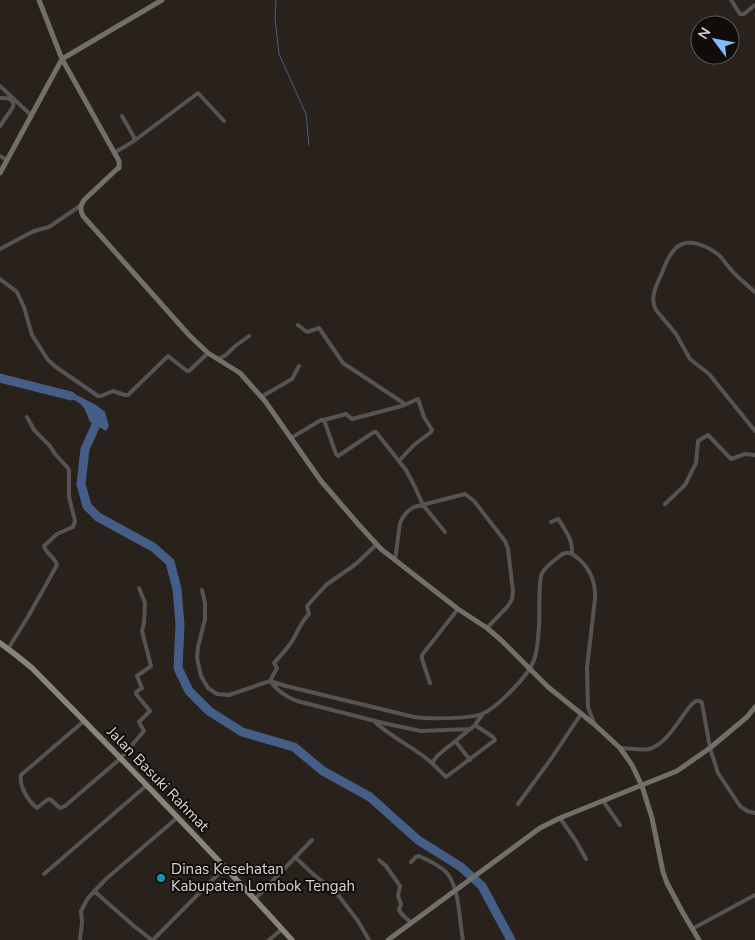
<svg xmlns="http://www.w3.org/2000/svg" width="755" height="940" font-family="'Nunito Sans',sans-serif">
<rect width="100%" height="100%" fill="#29211c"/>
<!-- water -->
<path fill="#455e88" d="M73 393 96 405 105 412 109 426 106 431 90 422C85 408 83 403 69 398Z"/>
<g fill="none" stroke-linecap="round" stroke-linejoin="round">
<!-- stream -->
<path stroke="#455e88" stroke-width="1" d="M276 0 275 18 279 54 306 114 309 145"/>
<!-- river -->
<path stroke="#455e88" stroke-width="9" d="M0 378 71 396
M96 425 85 449 81 484 87 506 98 517 153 547 170 562 177 589 180 625 178 668 189 691 209 711 242 732 294 747 323 771 370 797 418 840 461 867 482 886 511 940"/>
<!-- street -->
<path stroke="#565350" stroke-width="4" d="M731 0 740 14H744L755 5
M0 86 32 116
M0 98C7 98 15 98 13 107L0 126
M134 141 198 93 224 121
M114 153 134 141V137L122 116
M0 156 7 160
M0 249 32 232 38 230 49 227 80 206
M0 279 17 292 24 307 32 335 48 360 56 367 98 396H101L113 391 125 395H128L168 356 187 371H189L208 353
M755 292C748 286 741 280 735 274 730 269 725 262 720 256 708 246 687 236 675 249 668 256 665 265 662 273 657 284 649 298 656 310L676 334 690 359 709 374 755 431
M298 325 307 332 319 328 343 363 405 404
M218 359 226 355 234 347 249 336
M261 397 292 379 299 366
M324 420 346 414 352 419 402 406 418 399 424 417 432 430 431 432 414 445 399 461
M291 438 321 420H324L336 454 338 456 374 432H376L406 470 415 487 423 505 445 532
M665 504 685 485 696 463 698 441 708 435 731 459 745 454 755 455
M551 522 558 519 559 520C566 532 573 539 572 554
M377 544 356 564 326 585 307 606 309 614C302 621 298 630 294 638 289 647 281 655 274 663L277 668 270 681C279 692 285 696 297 701L383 723 421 731 471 729
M395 560 400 523C403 515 407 511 414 507L465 494 474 501 505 541 508 549 513 591 512 599 508 606 487 628
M202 590 205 603V619L198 647 197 658 201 676 208 688 217 694 229 695 270 681 286 686 414 717C429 719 469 719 482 714 498 707 529 675 534 660 538 649 538 637 539 626 540 615 538 580 542 573 545 568 551 563 556 559 558 557 562 554 565 553 569 552 573 554 575 556 590 567 596 581 595 599L587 668 588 707 594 723
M8 649 29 615 57 565C55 557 46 554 44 546L57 534 73 527 75 521 69 497V470L67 467 55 454 50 446 34 430 27 417
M430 683 422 659V655L458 609
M84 721 21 775C19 786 28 801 37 808L47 800 50 799 60 808 65 806 121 758 144 731 139 722 150 711 136 694V692L142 688 137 676 151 666 142 631 144 623 145 603 139 588
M375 722C392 738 414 747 432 763
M475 725 493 737 495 740 446 777 432 763 438 755 474 726 483 714
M456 742 470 760
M620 748C630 748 640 751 649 749 667 745 680 717 692 704L696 701H700L702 703 710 748 718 773 740 806 747 811 755 813
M603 801 620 825
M518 804 551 759 581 714
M560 818 576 841 586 859
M295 857 314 875 335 891 358 921 369 940
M379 860 386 866 400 886 398 896 401 904 399 910C402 916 407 918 411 923
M411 862 416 857 419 856C428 860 439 865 446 872 460 887 459 921 463 940
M44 874 147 785
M94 891 134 926 152 940
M255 899 312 840
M692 929 755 895
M80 940 82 922 81 911 88 898 106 879 178 817
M153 940 225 867
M269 940 282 929"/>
<!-- secondary -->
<path stroke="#726e68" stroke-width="5" d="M39 0 62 59 119 161V168L117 169 84 200C80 206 80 210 83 216L189 335 208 353 240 373 265 401 321 481 359 525 381 549 458 609 487 628 501 640 548 687 594 724 620 748 632 765 642 786 652 818 663 872 667 883 683 913 699 940
M0 173 62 59 162 0
M388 940 540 828 560 818 677 771 710 748 747 717 755 707"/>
<!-- primary -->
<path stroke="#88837b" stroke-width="5.5" d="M0 643 16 655 32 668C120 757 208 847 292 940"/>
</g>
<!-- markers -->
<circle fill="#0f9aa8" stroke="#0f0c09" stroke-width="2" cx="161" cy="878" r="5"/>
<g text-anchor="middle" stroke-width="4" stroke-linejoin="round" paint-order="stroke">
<!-- street labels -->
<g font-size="15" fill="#dbd5d2" stroke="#0f0c09">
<text transform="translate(158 779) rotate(46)" y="5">Jalan Basuki Rahmat</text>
</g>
<!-- poi labels -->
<g font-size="15" fill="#dbd5d2" stroke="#0f0c09" text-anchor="start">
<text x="171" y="874">Dinas Kesehatan<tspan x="171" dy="17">Kabupaten Lombok Tengah</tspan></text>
</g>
</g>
<!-- north arrow -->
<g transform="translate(715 40) rotate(302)"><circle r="24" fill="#0f0c09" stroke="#615c59"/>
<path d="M0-4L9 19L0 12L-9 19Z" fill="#84bcfb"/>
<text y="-8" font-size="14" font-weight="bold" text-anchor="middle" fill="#dbd5d2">N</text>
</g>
</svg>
